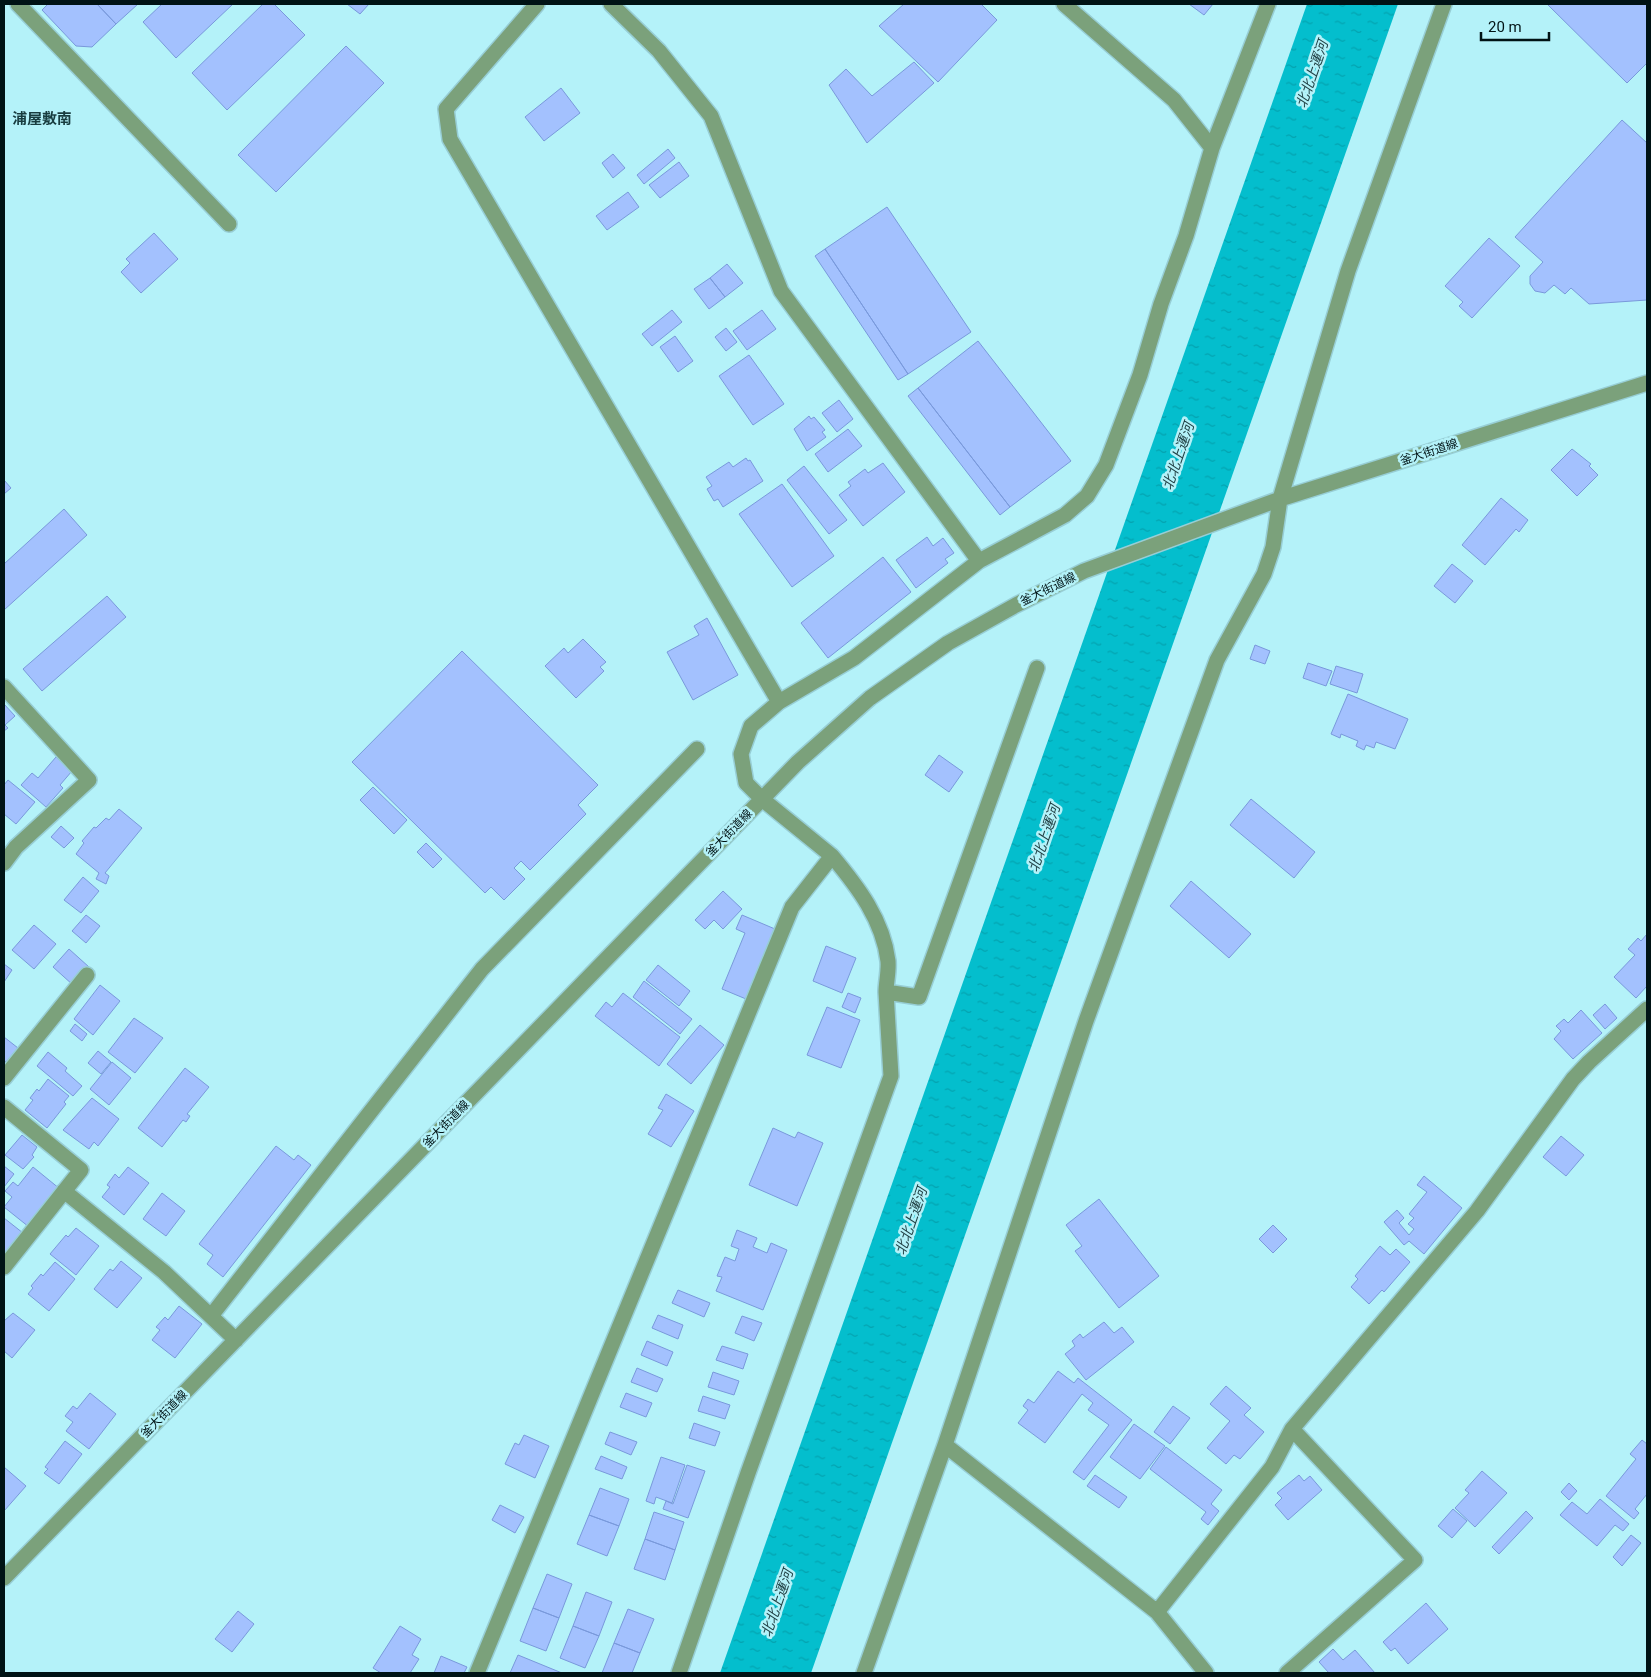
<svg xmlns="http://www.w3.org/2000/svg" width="1651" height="1677" font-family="Roboto,'Noto Sans JP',sans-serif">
<defs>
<pattern id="water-ripples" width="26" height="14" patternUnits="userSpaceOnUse" patternTransform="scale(1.25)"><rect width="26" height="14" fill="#04becd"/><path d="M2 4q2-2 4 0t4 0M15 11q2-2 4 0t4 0" fill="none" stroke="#03a2af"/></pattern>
</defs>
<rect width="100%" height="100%" fill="#b4f2f9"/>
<!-- water -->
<path fill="url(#water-ripples)" d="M1307 4H1398L811 1673H720Z"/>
<!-- building -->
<path fill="#a3c1fe" stroke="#7999db" d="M48 4H97L116 24 92 47 76 46 42 10Z
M97 4H138L116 24Z
M162 4H233L176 58 143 22Z
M263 4H274L305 35 227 110 192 73Z
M347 4H369L360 14Z
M904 4H981L997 20 938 82 879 26Z
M1189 4H1213L1204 15Z
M1547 4H1647V63L1627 83Z
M346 46 384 83 276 192 238 155Z
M914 62 934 83 867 143 829 85 846 69 872 96Z
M561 88 580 113 544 141 525 117Z
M1622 120 1647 143V300L1589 304 1571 288 1565 294 1554 285 1545 293 1535 291 1530 284V276L1543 262 1515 237Z
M668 149 675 158 644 184 637 175Z
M613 154 625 168 613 178 602 163Z
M679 162 689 176 660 198 649 185Z
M628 192 639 207 607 230 596 216Z
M887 207 971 332 908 374 825 249Z
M154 233 178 259 141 293 121 272 130 263 126 259Z
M1489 238 1520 266 1472 318 1459 306 1463 302 1445 286Z
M825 249 908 374 898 380 815 256Z
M727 264 743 283 725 297 710 278Z
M710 278 725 297 709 309 694 289Z
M672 310 682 322 652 346 642 334Z
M762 310 776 329 747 350 733 331Z
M726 328 737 342 726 351 715 337Z
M675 336 693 361 678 372 660 347Z
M978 341 1071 461 1010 507 918 388Z
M749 355 784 404 753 425 719 376Z
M918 388 1010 507 1000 515 908 396Z
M839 400 853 419 837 432 822 413Z
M809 416 811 419 814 417 825 430 822 432 826 437 807 451 794 429Z
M848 429 862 446 828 472 815 454Z
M1572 449 1591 464 1589 466 1598 475 1577 496 1551 470Z
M746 458 748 461 750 460 763 481 723 507 718 499 714 501 707 489 712 486 706 477 729 462 733 467Z
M883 463 905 492 863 526 839 495 851 486 848 482 865 469 868 473Z
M804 466 847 520 829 534 787 480Z
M4 480 11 488 4 494Z
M782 484 834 556 792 587 739 514Z
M1501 498 1528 520 1519 532 1516 529 1485 565 1462 545Z
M64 509 87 535 4 610V564Z
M927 537 933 546 943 538 954 553 945 559 948 563 916 588 896 560Z
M883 557 911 592 828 658 801 623Z
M1452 564 1473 581 1455 603 1434 586Z
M107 596 126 617 42 691 23 669Z
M707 618 738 675 693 700 667 652 699 635 694 626Z
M583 639 606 662 600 667 604 671 576 698 545 666 564 648 568 653Z
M1255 645 1270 651 1265 664 1250 659Z
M462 651 598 785 578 805 586 814 530 870 521 861 514 868 525 879 504 900 491 887 485 893 352 762Z
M1308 663 1332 671 1326 686 1303 678Z
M1336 666 1363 674 1357 693 1330 684Z
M1348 694 1408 719 1395 749 1376 742 1374 748 1366 745 1364 750 1356 746 1358 741 1341 734 1340 738 1331 734Z
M4 704 15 716 5 725 8 728 4 731Z
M939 755 963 772 949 792 925 775Z
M56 757 72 771 60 785 63 788 46 807 21 785 32 773 38 778Z
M8 780 35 802 16 824 4 814V785Z
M373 787 407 820 394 834 360 800Z
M1251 799 1315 852 1294 878 1230 825Z
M119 809 142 828 105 873 109 876 106 884 96 879 99 873 76 854 84 843 82 841 94 827 96 828 106 818 109 820Z
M61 826 74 838 64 848 51 837Z
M426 843 442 859 433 868 417 852Z
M83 877 99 891 81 913 64 900Z
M1191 881 1251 934 1229 958 1170 906Z
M723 891 742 909 723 929 714 920 705 929 695 920Z
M86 915 100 926 86 943 72 931Z
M742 915 775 929 746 999 722 989 745 933 736 929Z
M34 925 56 944 34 969 12 950Z
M1647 934V986L1636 998 1614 977 1635 955 1628 949 1638 938 1641 941Z
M826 946 856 958 842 993 813 981Z
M69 949 89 967 73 985 53 967Z
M4 964 12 970 4 982Z
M658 965 690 991 679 1006 646 980Z
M644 981 692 1019 680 1034 633 997Z
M100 985 120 1001 93 1035 74 1019Z
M623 993 680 1037 659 1066 595 1016 606 1002 612 1007Z
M848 993 861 998 855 1013 842 1007Z
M1605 1004 1617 1018 1605 1029 1593 1015Z
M827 1007 860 1020 841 1068 807 1055Z
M1581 1010 1602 1033 1573 1059 1554 1039 1561 1031 1556 1026 1564 1019 1568 1023Z
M134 1018 163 1038 135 1073 108 1052Z
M75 1024 87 1034 82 1041 70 1031Z
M700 1025 724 1045 691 1084 667 1064Z
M4 1037 18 1048 6 1062 4 1060Z
M98 1051 111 1062 101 1074 88 1063Z
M48 1052 67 1068 65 1071 82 1086 73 1096 37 1066Z
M112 1062 131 1078 109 1105 90 1089Z
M185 1068 209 1087 187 1114 190 1116 186 1122 183 1120 162 1147 138 1128Z
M48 1079 69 1096 64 1102 66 1104 47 1128 25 1110 33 1100 30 1098 37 1089 39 1091Z
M666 1094 694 1111 671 1147 648 1134 663 1110 658 1108Z
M92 1098 119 1119 98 1146 94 1142 89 1149 63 1130Z
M773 1128 795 1138 798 1132 823 1143 797 1206 749 1185Z
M22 1135 37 1147 32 1155 34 1157 23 1169 5 1155Z
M1561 1136 1584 1155 1566 1176 1543 1157Z
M276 1146 294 1160 298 1155 311 1165 223 1277 207 1264 213 1255 199 1244Z
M4 1166 14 1174 4 1187Z
M33 1167 60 1189 29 1227 4 1207 12 1197 5 1191 13 1182 18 1186Z
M128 1167 149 1183 124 1215 102 1197 110 1187 107 1185 115 1174 119 1178Z
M1424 1176 1462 1208 1424 1254 1409 1241 1404 1245 1384 1222 1397 1210 1404 1218 1399 1223 1409 1235 1414 1229 1408 1224 1414 1218 1409 1214 1427 1192 1417 1185Z
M162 1193 185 1211 166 1236 143 1219Z
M1099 1199 1159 1276 1119 1308 1075 1251 1082 1246 1066 1225Z
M4 1218 23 1233 4 1259Z
M1273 1225 1287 1239 1273 1253 1259 1239Z
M76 1228 99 1246 76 1275 50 1254 66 1235 68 1237Z
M737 1230 757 1238 753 1247 767 1253 771 1243 787 1250 763 1310 716 1291 722 1277 717 1276 725 1257 735 1261 739 1249 731 1246Z
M1380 1246 1390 1255 1396 1249 1410 1262 1384 1292 1382 1290 1369 1304 1351 1287 1358 1279 1355 1276Z
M121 1261 142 1278 117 1308 94 1289 110 1269 113 1271Z
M55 1262 75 1279 49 1311 28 1294 33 1288 31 1286 41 1274 43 1276Z
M678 1290 710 1303 704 1317 672 1303Z
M179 1306 202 1324 175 1358 152 1340 160 1330 156 1327 165 1317 168 1320Z
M13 1313 35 1330 12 1358 4 1351V1321Z
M658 1315 683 1325 678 1339 652 1328Z
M742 1316 762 1323 754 1341 735 1333Z
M1104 1322 1114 1333 1122 1327 1134 1342 1086 1380 1065 1354 1075 1346 1072 1341 1080 1334 1083 1338Z
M647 1341 673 1352 667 1366 641 1355Z
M722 1346 748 1354 743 1369 716 1360Z
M637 1368 663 1379 657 1392 631 1382Z
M1058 1371 1074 1383 1078 1378 1132 1420 1084 1480 1073 1472 1109 1425 1088 1410 1093 1403 1082 1394 1045 1443 1018 1423 1028 1410 1023 1406 1028 1399 1034 1403Z
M713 1372 739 1381 734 1395 708 1387Z
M1226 1386 1251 1408 1244 1415 1264 1432 1240 1459 1234 1455 1226 1464 1207 1448 1230 1421 1210 1404Z
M90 1393 116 1414 89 1449 66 1431 73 1422 65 1416 73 1406 77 1409Z
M626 1393 652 1403 646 1417 620 1407Z
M703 1396 730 1405 725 1419 698 1411Z
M1173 1406 1190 1418 1170 1444 1154 1432Z
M694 1423 720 1432 715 1446 689 1438Z
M1134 1424 1165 1446 1140 1479 1110 1457Z
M610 1432 637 1442 631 1455 605 1444Z
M524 1435 549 1446 535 1478 505 1464 515 1443 519 1445Z
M1642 1440 1647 1444V1494L1635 1509 1639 1513 1634 1519 1606 1496 1636 1459 1630 1454Z
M65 1441 82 1454 59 1484 44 1473 48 1469 45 1467Z
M1166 1447 1222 1490 1211 1504 1219 1511 1208 1525 1201 1519 1206 1512 1150 1469Z
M601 1456 627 1467 622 1479 595 1469Z
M661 1457 685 1465 672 1503 656 1497 654 1504 646 1501Z
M687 1465 705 1471 688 1518 663 1509 666 1501 673 1504Z
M4 1467 26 1486 4 1511Z
M1482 1471 1507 1493 1475 1527 1455 1508 1469 1493 1465 1490Z
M1095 1475 1127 1497 1119 1508 1087 1486Z
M1299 1475 1304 1481 1310 1476 1322 1490 1288 1520 1275 1505 1282 1498 1277 1493Z
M1569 1483 1577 1491 1569 1500 1561 1492Z
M600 1488 629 1499 619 1526 589 1515Z
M1600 1499 1629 1524 1623 1531 1615 1525 1597 1546 1560 1515 1572 1502 1587 1514Z
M500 1505 524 1517 515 1533 492 1520Z
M1453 1509 1467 1521 1452 1538 1438 1526Z
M1526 1511 1533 1518 1499 1554 1492 1547Z
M654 1512 684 1522 675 1550 645 1539Z
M589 1515 619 1526 607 1556 577 1544Z
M1631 1535 1641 1543 1622 1566 1613 1557Z
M645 1539 675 1550 665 1580 634 1569Z
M547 1574 572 1584 559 1618 533 1608Z
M586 1592 612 1602 599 1636 573 1626Z
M1426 1603 1448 1629 1408 1664 1395 1648 1391 1651 1383 1642Z
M533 1608 559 1618 546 1651 520 1641Z
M628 1609 654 1619 640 1653 614 1643Z
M238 1611 254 1624 232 1652 215 1639Z
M400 1626 421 1639 412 1655 419 1659 410 1673H381L373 1668Z
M573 1626 599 1636 585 1668 560 1658Z
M614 1643 640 1653 632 1673H602Z
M1333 1649 1343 1660 1355 1650 1375 1673H1329L1319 1662Z
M518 1655 562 1673H510Z
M441 1656 467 1667 464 1673H434Z"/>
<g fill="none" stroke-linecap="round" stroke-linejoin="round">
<defs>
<path id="minor" d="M18 4 229 224
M537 4 446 109 450 139 779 702
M611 4 659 51 711 116 781 291 979 561
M1064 4 1174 100 1212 148
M4 687 89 780 16 847 4 863
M832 856C858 887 883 920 888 961 889 971 886 983 886 992
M4 1078 87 975
M4 1107 81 1170 4 1267
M64 1191 164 1272 236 1340
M211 1316 482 969 697 749
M945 1445 1157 1612 1206 1673
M4 1578 798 762 870 698 948 643 1016 605 1084 571 1280 499 1647 383
M1157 1612 1272 1467 1292 1429 1477 1211 1573 1079 1589 1062 1647 1009
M477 1673 792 907 832 856 762 799 746 783 741 754 751 726 779 702 854 658 979 561 1065 515 1087 496 1106 465 1140 375 1161 304 1186 236 1212 148 1268 4
M679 1673 748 1473 891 1076 886 992 919 997 1037 668
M864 1673 945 1445 1086 1021 1217 660 1264 574 1273 547 1280 499 1348 271 1444 4
M1287 1673 1415 1560 1292 1429"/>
</defs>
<!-- minor casing -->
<use href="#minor" stroke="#97ced5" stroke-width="18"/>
<!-- minor -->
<use href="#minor" stroke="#7ba17b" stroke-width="15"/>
</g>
<g text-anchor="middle" stroke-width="5" stroke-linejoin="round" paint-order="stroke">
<!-- street labels -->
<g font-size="12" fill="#001315" stroke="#b4f2f9">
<text transform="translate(1429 452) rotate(-18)" y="4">釜大街道線</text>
<text transform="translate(1048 589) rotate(-26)" y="4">釜大街道線</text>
<text transform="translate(729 833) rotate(-46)" y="4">釜大街道線</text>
<text transform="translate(446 1124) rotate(-46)" y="4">釜大街道線</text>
<text transform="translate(164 1414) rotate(-46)" y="4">釜大街道線</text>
</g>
<!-- water labels -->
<g font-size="14" font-style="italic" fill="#1e3d41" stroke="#b4f2f9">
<text transform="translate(1312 74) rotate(-71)" y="5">北北上運河</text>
<text transform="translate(1178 456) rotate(-71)" y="5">北北上運河</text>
<text transform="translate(1044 838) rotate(-71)" y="5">北北上運河</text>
<text transform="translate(911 1221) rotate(-71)" y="5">北北上運河</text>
<text transform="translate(777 1603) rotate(-71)" y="5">北北上運河</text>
</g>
<!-- quarter labels -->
<g font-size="15" font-weight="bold" fill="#183d40" stroke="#b4f2f9">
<text x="42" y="124">浦屋敷南</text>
</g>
</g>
<!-- border -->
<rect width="1651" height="1677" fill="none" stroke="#001315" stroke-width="10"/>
<!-- scale -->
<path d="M1481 32v8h68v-8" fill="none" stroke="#001315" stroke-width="2.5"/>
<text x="1488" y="32" font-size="15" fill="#001315" stroke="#b4f2f9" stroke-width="4" paint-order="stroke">20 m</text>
</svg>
